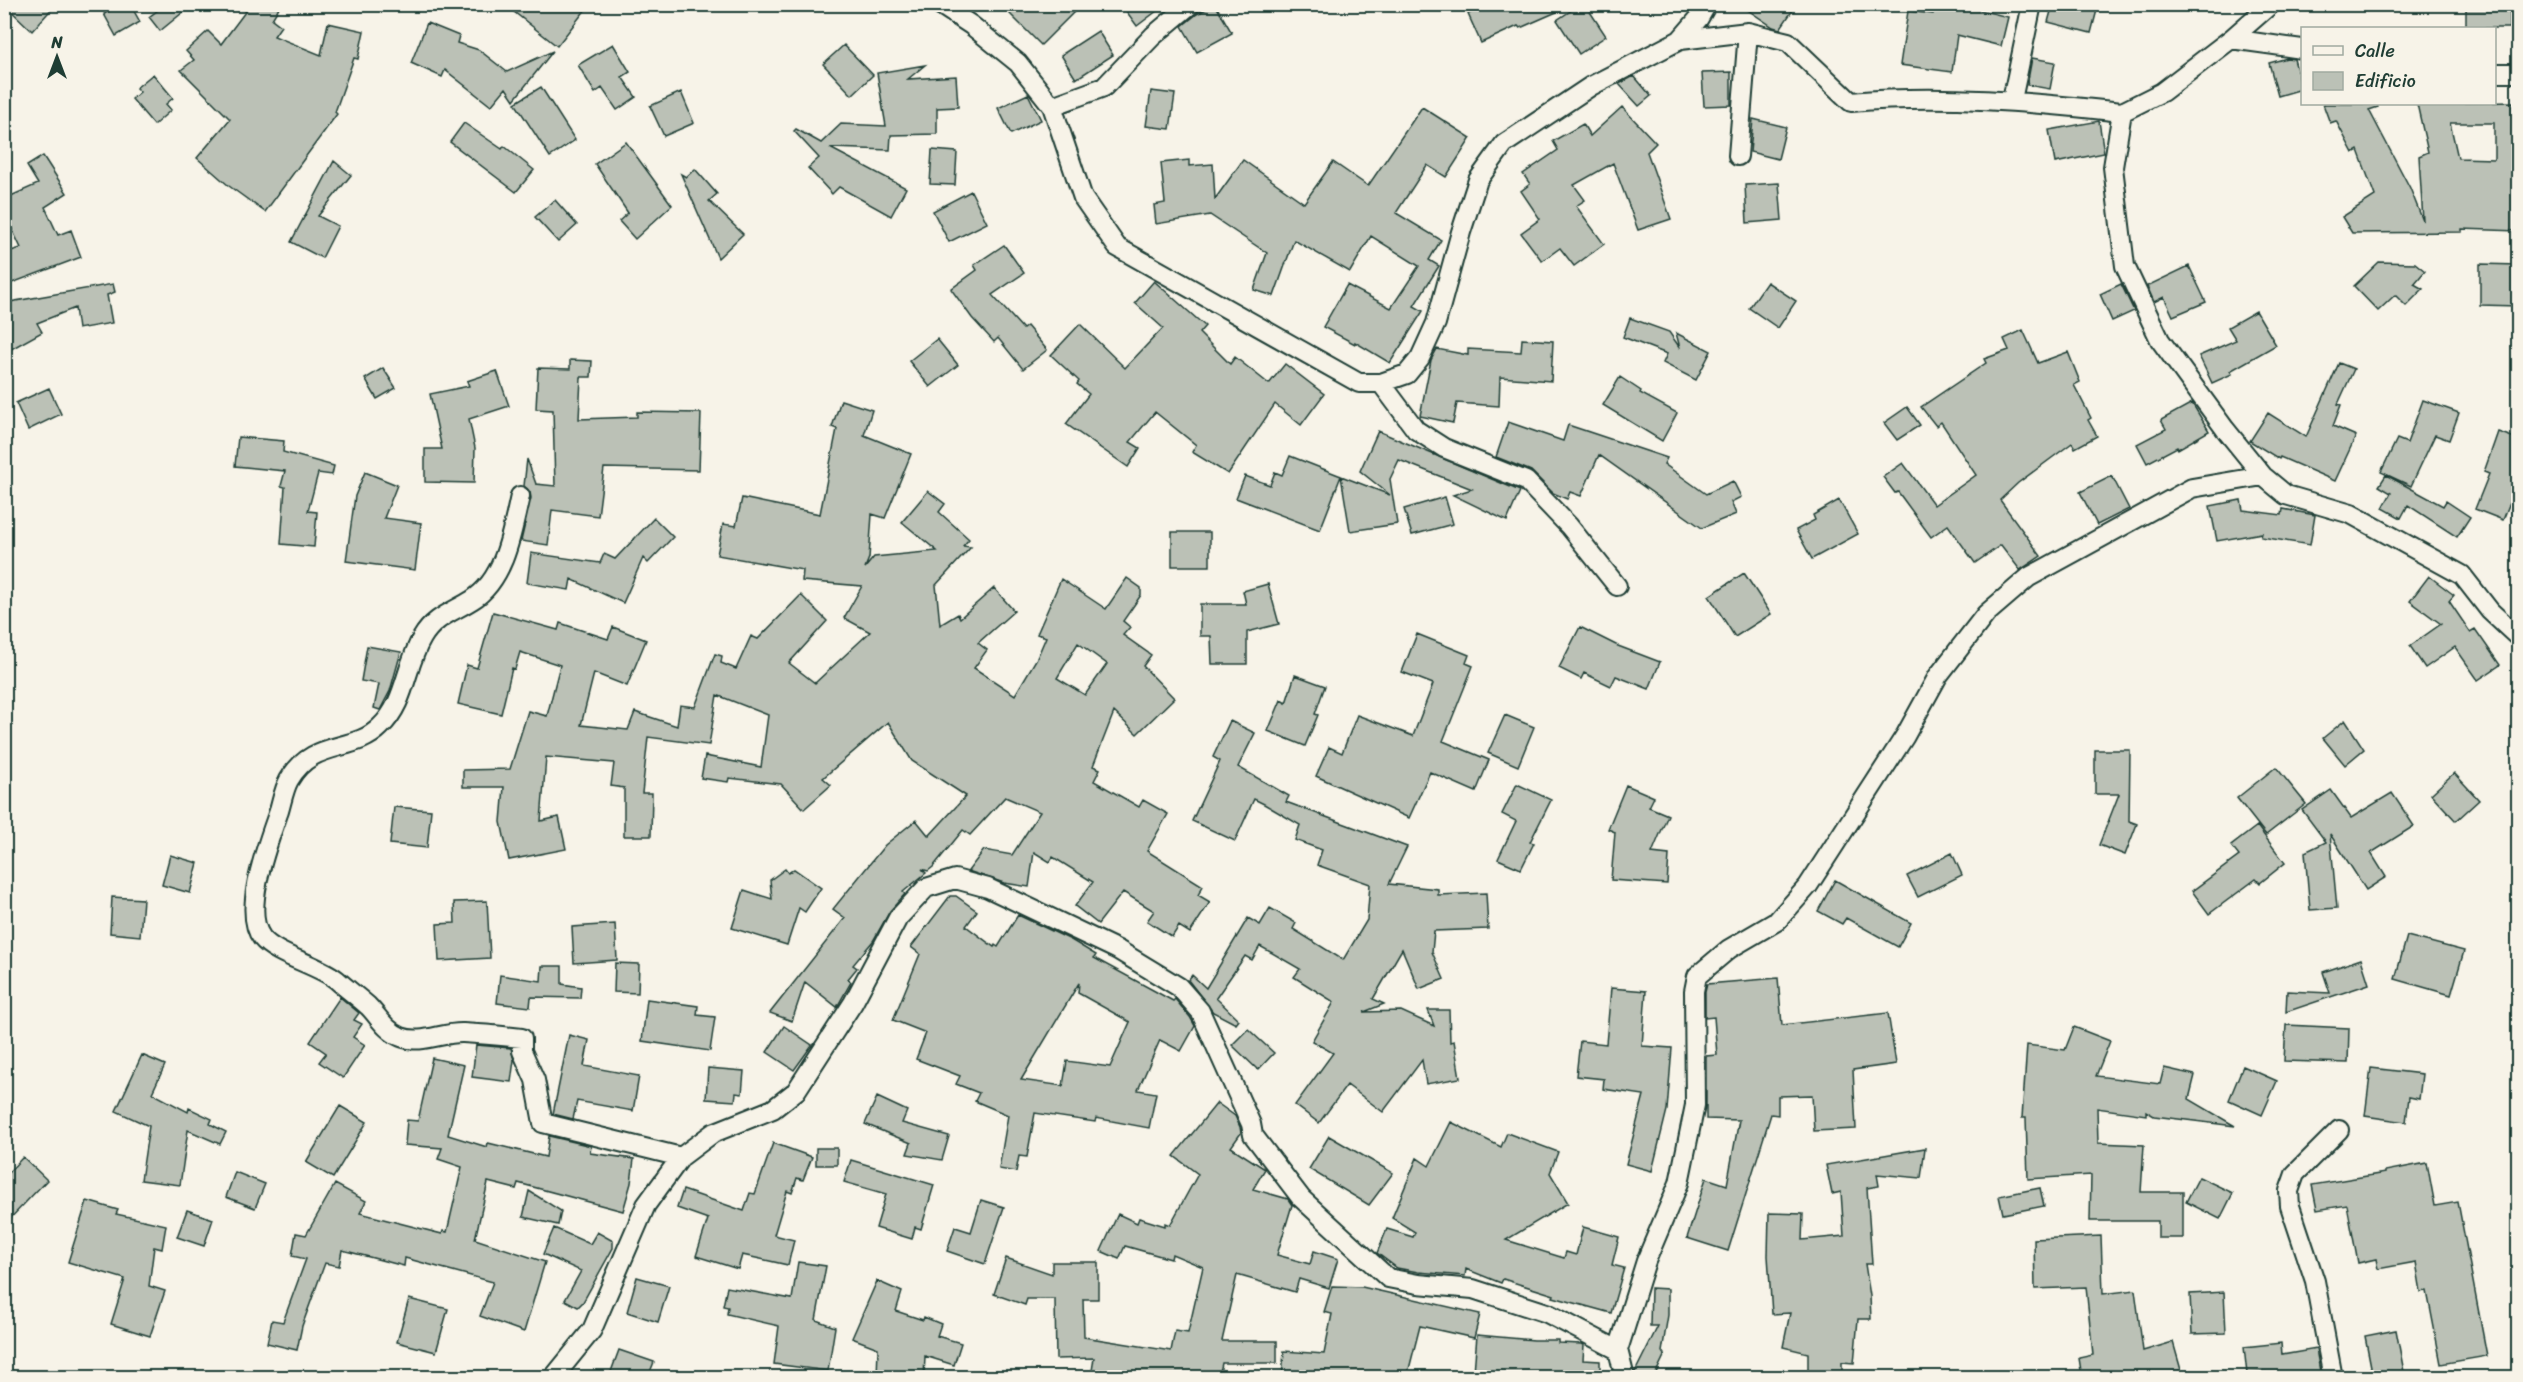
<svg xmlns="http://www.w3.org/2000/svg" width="2523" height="1382" font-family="Sriracha,sans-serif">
<rect width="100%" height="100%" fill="#f7f3e8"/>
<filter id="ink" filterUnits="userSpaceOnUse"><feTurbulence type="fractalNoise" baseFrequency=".0167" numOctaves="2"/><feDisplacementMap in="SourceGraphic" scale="12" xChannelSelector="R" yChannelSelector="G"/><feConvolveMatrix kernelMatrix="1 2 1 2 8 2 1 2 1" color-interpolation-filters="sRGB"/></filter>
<g filter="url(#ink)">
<!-- building -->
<path fill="#bbc1b6" stroke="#1f3d34" stroke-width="1.5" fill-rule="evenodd" d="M4 4H56L32 31Z
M121 4H130L140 22 116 36 104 14Z
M166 4H193L160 31 149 17Z
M251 4H281L272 19 281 26 274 36 321 55 328 23 364 31 358 59 354 58 335 112 337 114 265 212 229 186 197 158 230 119 181 70 194 60 186 51 208 31 221 44Z
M504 4H590L557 46Z
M1020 4H1082L1041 45 1010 14Z
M1121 4H1166L1137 26Z
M1215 4 1232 33 1197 52 1182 26 1197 14Z
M1488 4H1575L1520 28 1518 26 1481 43 1468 14Z
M1581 4H1585L1606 36 1579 54 1557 20Z
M1739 4H1797L1780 29 1773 27Z
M1934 4 1960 5 2008 17 2001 46 1957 35 1952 72 1900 65 1908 11 1933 14Z
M2053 4H2077L2097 10 2091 33 2048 22Z
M2466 4H2510V28H2466Z
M427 23 459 36 457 43 479 50 507 72 553 51 514 100 506 88 491 106 445 70 442 77 411 63Z
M1098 31 1113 55 1076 79 1061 55Z
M613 44 630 72 622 77 636 97 617 110 602 88 595 93 578 65Z
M844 45 873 75 852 95 823 64Z
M2032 58 2055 62 2050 89 2027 85Z
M2287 58 2294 59 2302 89 2278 96 2269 63Z
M925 65 908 79 956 76 958 107 937 108V134L891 135 890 150 830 148 906 188 891 216 839 187 832 194 808 168 819 158 794 131 796 129 821 143 841 124 886 126 877 73Z
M1731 72V105L1704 106 1702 73Z
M153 74 173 98 166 104 171 110 154 125 132 99 140 92 136 88Z
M1634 76 1651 96 1639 106 1619 84Z
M541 87 575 140 550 157 515 103Z
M1151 91 1175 94 1170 129 1146 126Z
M681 92 694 123 664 136 650 106Z
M1028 94 1041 120 1011 134 998 108Z
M2513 102 2512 159H2518V231L2462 229V232L2352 233 2342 217 2375 196 2358 150 2353 153 2336 121 2330 123 2323 104H2377L2378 107 2369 110 2410 188 2423 221 2419 156 2428 152 2417 104ZM2450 123H2494V159L2458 158Z
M1422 107 1471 138 1446 177 1427 165 1396 213 1441 240 1429 260 1439 266 1414 306 1423 311 1390 363 1355 342V344L1323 327 1347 285 1391 308 1419 266 1371 236 1350 272 1294 240 1274 296 1254 290 1267 253 1210 215 1156 224 1154 205 1165 203 1161 163 1189 160V166L1213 164 1215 199 1243 160 1304 203 1333 162 1368 186Z
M1622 107 1656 143 1647 152 1671 219 1638 230 1613 163 1574 185 1585 200 1576 206 1604 244 1574 266 1560 248 1542 261 1521 233 1540 219 1521 191 1530 184 1523 174 1558 150 1553 141 1583 124 1590 136Z
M1753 119 1786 127 1778 159 1750 152Z
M2099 121 2104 153 2055 163 2049 130Z
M464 123 502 149 504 146 534 170 516 192 450 142Z
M626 142 672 205 635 239 619 221 628 213 595 164Z
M932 150 957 152 955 185 930 184Z
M43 156 67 193 45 207 58 235 71 230 81 257 4 286V253L21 248 4 212V199L38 184 27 166Z
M334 161 351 175 318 216 338 226 322 258 291 242Z
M695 169 717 194 709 201 743 234 718 258 681 174 686 177Z
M1779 183 1782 220 1747 223 1745 185Z
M971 191 987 223 949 242 933 211Z
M555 200 577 225 558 242 535 217Z
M1004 245 1024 273 992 295 1023 329 1027 326 1047 350 1023 369 998 338 994 342 972 318 951 289 977 270 974 265Z
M2379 262 2415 263 2425 271 2414 284 2423 289 2406 306 2395 295 2378 311 2354 286Z
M2480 264 2518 265V306L2480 305Z
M2189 266 2206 302 2173 316 2164 297 2154 302 2147 286Z
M1154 281 1205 326 1199 333 1230 364 1235 357 1269 384 1285 364 1324 394 1301 425 1275 404 1228 474 1192 452 1196 445 1155 412 1130 442 1140 448 1128 467 1066 424 1089 394 1077 384 1079 381 1051 355 1080 324 1125 368 1163 328 1135 303Z
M1767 282 1796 301 1778 328 1749 308Z
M113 284 115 292 107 295 112 323 78 329 75 308 37 323 42 332 4 353V303Z
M2121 284 2134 311 2112 321 2100 294Z
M2256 311 2276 345 2230 371 2232 374 2212 383 2199 356 2236 340 2228 327Z
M1630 318 1669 332 1680 348 1676 333 1711 351 1696 380 1663 363 1667 354 1623 337Z
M2023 330 2038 363 2068 352 2080 382 2074 385 2091 418 2088 420 2097 436 2075 448 2072 443 2018 483 2000 500 2041 556 2020 570 2001 545 1975 563 1948 525 1931 537 1898 492 1895 493 1883 477 1903 463 1934 505 1976 475 1941 422 1936 426 1921 407 1986 363 1984 359 2009 350 2004 339Z
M937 339 958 365 930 387 909 361Z
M1522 339 1553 341 1551 381 1500 377 1499 406 1457 403 1453 423 1420 416 1431 360 1437 349 1468 355V349L1521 352Z
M570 360 592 361 591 377H581L579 419 637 417V412L701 413 699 470 604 468 598 516 552 510 548 545 521 541 531 498 530 492 524 486 527 459 536 484 555 486 553 410 536 409 538 368 570 369Z
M2339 363 2354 369 2338 404 2341 405 2333 426 2356 436 2335 481 2280 457 2279 459 2250 441 2268 413 2306 437Z
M383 368 396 388 377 399 365 379Z
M497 371 509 406 469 419 475 448 474 483 425 482V449H442L430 394 469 386 467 381Z
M1620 377 1641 391 1640 393 1677 413 1662 441 1603 405Z
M49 388 61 414 28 430 16 403Z
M841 400 872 410 864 435 911 454 885 518 872 514 869 558 865 568 874 557 937 551 902 522 928 491 945 504 939 512 969 539 963 546 971 547 936 585 940 625 958 614 960 618 994 588 1014 611 978 643 987 650 974 668 1015 695 1037 658 1046 637 1037 634 1061 579 1106 609 1127 578 1141 588V595L1123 621 1130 627 1123 635 1151 655 1143 666 1174 698 1137 734 1114 712 1093 766 1100 769 1094 781 1139 807 1143 800 1168 814 1147 851 1203 886 1198 895 1210 902 1190 933 1179 926 1172 937 1147 921 1154 911 1123 892 1098 924 1075 906 1093 882 1053 857 1050 862 1034 852 1029 887 1004 883 968 871 984 850 1012 855 1040 812 1005 797 970 835 963 830 933 867 928 871 922 869 926 873 903 892 905 894 890 911 873 941 853 965 857 968 848 979 851 982 837 1007 805 982 792 1021 770 1013 845 918 833 909 885 845 916 820 929 836 966 796 912 761 888 722 823 778 831 785 804 809 781 784 729 778 728 782 701 778 705 756 761 767 768 715 717 695 709 745 648 737 642 793H652L651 836H624V788L611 786 614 763 546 757 541 821 559 817 566 849 509 860 501 822 504 787H463V770L510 769 528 711 547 716 560 665 520 652 515 669 512 668 501 714 458 704 467 665 477 668 493 612 558 630 560 623 608 639 613 627 646 640 627 686 594 673 581 725 628 730 635 712 677 726 680 705 695 707 715 654 722 656 721 663 736 669 751 636 758 639 801 595 827 621 789 663 815 683 870 632 844 618 862 586 802 581 803 570 717 555 723 524 736 526 742 498 820 514 837 429 832 427ZM1078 643 1107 664 1085 695 1057 678Z
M2423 400 2459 413 2449 440 2435 435 2411 486 2381 472 2397 439 2407 443Z
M2192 403 2209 431 2178 449 2177 447 2147 463 2137 444 2166 429 2161 420Z
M1907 407 1920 425 1897 440 1884 423Z
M1508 422 1563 441 1568 425 1667 458 1664 464 1706 494 1733 481 1741 497 1731 502 1736 514 1702 528 1599 455 1581 496 1570 492 1567 499 1553 493 1531 471 1496 457Z
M1378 431 1520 491 1507 521 1453 495 1472 489 1399 460 1390 479 1397 524 1350 531 1341 476 1390 495 1360 471Z
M2498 432 2518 439V482L2503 520 2475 509 2489 474 2484 472Z
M238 437 284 441 283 452 334 466 332 475 318 473 308 511 317 512 314 547 281 544 285 487 281 486 285 471 235 466Z
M1290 456 1341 476 1320 530 1236 498 1245 476 1270 485 1275 472 1282 475Z
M365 472 397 485 384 518 421 523 415 570 346 561 355 496Z
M2386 475 2443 506 2446 501 2470 517 2457 537 2408 505 2401 518 2383 508 2391 493 2379 486Z
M2112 476 2129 509 2097 525 2080 492Z
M1445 497 1453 524 1412 535 1404 509Z
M1839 500 1858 534 1812 559 1796 530 1815 520 1813 515Z
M2241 500 2243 510 2282 515 2283 509 2315 515 2310 545 2261 537 2262 533 2217 541 2210 506Z
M654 518 673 537 648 563 643 558 623 603 571 579 569 590 527 583 531 553 600 563 604 554 615 559Z
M1172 532H1210V566H1172Z
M1744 573 1771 614 1735 637 1709 596Z
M2429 576 2454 595 2449 601 2470 632 2475 629 2500 665 2478 680 2455 647 2425 668 2410 646 2441 624 2410 601Z
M1268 584 1279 624 1247 632V664H1212L1211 636H1200V604H1246L1243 591Z
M1580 627 1618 646 1660 662 1649 689 1616 676 1611 686 1584 673 1581 679 1559 668Z
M1417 634 1469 655 1466 663 1473 666 1443 741 1489 760 1476 792 1430 772 1409 818 1316 776 1329 747 1342 753 1357 715 1413 736 1433 684 1402 672Z
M367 646 401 652 390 691 380 710 374 708 379 684 361 681Z
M1295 675 1325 686 1315 714 1318 715 1305 746 1268 731 1281 700 1286 703Z
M1505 715 1534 727 1518 766 1488 753Z
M2345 720 2364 749 2345 765 2323 738Z
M1230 721 1255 733 1238 767 1289 796 1286 802 1407 847 1389 884 1438 889V895L1486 893 1488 929 1434 931 1432 952 1444 979 1419 989 1402 949 1373 999 1384 1004 1364 1012 1401 1011 1434 1026 1428 1010H1449L1450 1042 1454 1041 1460 1078 1426 1084 1422 1060 1383 1112 1347 1085 1319 1123 1295 1105 1333 1053 1312 1041 1334 1002 1294 977 1300 969 1260 946 1252 960 1245 956 1216 998 1239 1020 1236 1024 1213 1012 1188 980 1192 975 1206 988 1248 918 1260 925 1270 908 1296 923 1293 929 1343 960 1367 920 1370 884 1317 865 1322 850 1295 840 1300 825 1264 804 1254 799 1235 841 1192 821 1220 761 1213 757Z
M2095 750H2130L2129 821 2137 824 2125 855 2099 845 2119 794H2095Z
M2276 767 2306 804 2266 835 2237 798Z
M2454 773 2479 800 2456 821 2431 794Z
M1517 784 1551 800 1530 842 1534 843 1521 869 1498 859 1516 821 1502 814Z
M1626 785 1654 797 1649 807 1668 815 1652 853 1669 855 1667 884 1611 880 1615 832 1608 829Z
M2331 790 2351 818 2392 793 2414 826 2371 853 2386 877 2366 890 2330 834 2337 908 2310 910 2305 852 2326 842 2302 810Z
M394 807 431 810 427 848 390 844Z
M2257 826 2285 863 2260 883 2256 879 2209 914 2192 891 2239 856 2231 846Z
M1952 853 1962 875 1918 897 1907 876Z
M170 855 198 863 190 893 162 885Z
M785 869 788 873 794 869 821 888 805 912 799 908 787 945 732 928 744 890 772 899 770 880Z
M1835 880 1911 923 1898 947 1846 918 1842 924 1818 911Z
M950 896H956L977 911 966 926 994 947 995 945 998 947 1018 915 1071 940 1096 955 1094 958 1173 1001 1175 999 1190 1017 1195 1026 1181 1051 1160 1040 1138 1090 1156 1093 1149 1128 1096 1118 1095 1122 1035 1113 1027 1157 1019 1156 1016 1172 999 1169 1008 1115 975 1101 979 1093 956 1084 960 1076 916 1059 926 1033 893 1020 920 954 911 947ZM1079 983 1078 993 1130 1022 1110 1067 1067 1061 1063 1086 1021 1080Z
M112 897 143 899 140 936 110 933Z
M487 901 490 958 439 961 437 924 455 923 454 902Z
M615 924 617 960 574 963 572 927Z
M2407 936 2464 951 2451 995 2395 979Z
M2361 959 2369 984 2286 1012 2287 991 2330 993 2323 972Z
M615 963 639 964 638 993 614 992Z
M542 966H562V984L581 987 580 998 531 997 530 1007 497 1003 500 975 541 981Z
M1778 978 1782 1025 1888 1013 1896 1064 1853 1070 1856 1129 1814 1131 1812 1095 1778 1096V1115L1771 1114 1728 1251 1687 1238 1706 1178 1727 1185 1739 1120 1706 1119V1056L1717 1055 1714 1017 1705 1018V992L1707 984Z
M1611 988 1646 991 1642 1046 1672 1048 1667 1110 1652 1171 1626 1164 1644 1095 1603 1089 1604 1079 1576 1076 1580 1041 1606 1044Z
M340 997 359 1013 354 1020 362 1024 353 1037 365 1045 343 1078 319 1062 326 1053 310 1042Z
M647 999 698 1006 697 1015 715 1017 710 1051 642 1041Z
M2286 1025 2349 1028 2348 1063 2284 1061Z
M784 1026 812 1045 794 1070 767 1052Z
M2074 1027 2110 1041 2096 1076 2160 1084 2164 1068 2195 1075 2189 1099 2235 1126 2154 1116 2146 1111V1115L2097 1108 2098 1143 2144 1145 2141 1192H2183V1238H2158V1221H2090L2091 1175 2028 1179 2026 1118H2022L2027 1045 2065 1050Z
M1248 1029 1274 1053 1258 1070 1232 1045Z
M569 1035 589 1040 584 1066 639 1076 633 1111 577 1101 573 1119 553 1114Z
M476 1045 511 1048 514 1060 511 1082 472 1077Z
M142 1055 165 1065 152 1093 188 1112 189 1108 212 1119 210 1124 226 1132 220 1144 188 1130 180 1185 141 1180 149 1126 116 1111Z
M432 1058 464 1065 448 1135 487 1147 488 1143 546 1157 549 1136 591 1146 590 1153 634 1159 631 1183 623 1211 518 1183 516 1189 488 1182 475 1239 545 1262 524 1332 480 1316 493 1282 405 1258 404 1266 342 1250 339 1266 325 1263 302 1326 297 1350 267 1343 272 1320 283 1322 306 1259 292 1256 296 1233 306 1235 335 1184 366 1201 360 1213 442 1234 443 1231 447 1232 462 1167 438 1159 442 1148 405 1145 407 1120 418 1121Z
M2243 1066 2277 1081 2262 1115 2229 1100Z
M708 1068 744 1071 742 1094 736 1093 735 1101 706 1099Z
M2371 1068 2422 1074 2419 1099 2409 1097 2406 1122 2365 1116Z
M877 1097 907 1111 902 1123 949 1136 942 1160 907 1154 911 1143 865 1124Z
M1217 1103 1235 1116 1240 1127 1241 1133 1231 1147 1265 1169 1253 1189 1288 1199 1292 1205 1277 1255 1310 1264 1314 1251 1338 1259 1329 1288 1299 1279 1295 1292 1237 1275 1222 1341H1277V1363H1222L1219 1377H1091L1094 1358 1056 1359 1055 1299H1027L1025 1305 994 1294 1006 1258 1052 1274V1262H1098V1299H1083L1084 1337 1171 1351 1175 1331 1188 1333 1203 1267 1172 1254 1171 1259 1125 1246 1119 1259 1101 1251 1118 1214 1137 1223 1139 1218 1165 1226V1223L1170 1225 1198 1174 1174 1156Z
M340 1106 367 1122 333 1178 306 1162Z
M1451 1122 1501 1147 1507 1133 1558 1152 1550 1173 1568 1203 1506 1240 1564 1258 1566 1252 1576 1255 1583 1227 1619 1237 1612 1265 1624 1268 1611 1313 1553 1297 1554 1295 1503 1279 1501 1283 1466 1269 1465 1276 1418 1272 1397 1268 1377 1253 1387 1229 1413 1237 1415 1232 1392 1218 1417 1158 1429 1166Z
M1329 1136 1393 1173 1369 1205 1309 1169Z
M773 1143 812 1157 803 1180 797 1178 792 1193 787 1191 774 1235 794 1240 788 1265 742 1255 738 1269 696 1256 708 1219 677 1208 683 1190 744 1211 750 1193 755 1194Z
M816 1148H837V1165H816Z
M1925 1148 1921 1178 1877 1174 1879 1186 1867 1188 1872 1264H1865L1870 1296 1871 1319H1858L1854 1363 1842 1362V1377H1808V1353L1783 1347 1790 1313 1772 1314 1768 1256 1769 1213 1803 1214 1802 1240 1844 1236 1841 1192 1832 1194 1826 1165Z
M23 1157 47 1180 4 1225V1177Z
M851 1160 934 1185 921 1229 915 1227 912 1239 876 1228 886 1194 844 1182Z
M2427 1163 2435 1206 2458 1202 2487 1356 2441 1364 2427 1291 2421 1292 2416 1262 2378 1269 2376 1259 2358 1263 2347 1205 2317 1210 2312 1185 2385 1173V1171Z
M235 1172 265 1184 255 1208 226 1197Z
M2199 1177 2233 1193 2220 1219 2186 1202Z
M2040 1188 2044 1206 2003 1214 1999 1196Z
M529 1191 561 1211 558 1225 523 1217Z
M981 1200 1004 1207 985 1264 947 1251 955 1227 971 1232Z
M87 1201 118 1210 116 1214 166 1225 162 1249 154 1247 149 1286 165 1291 150 1336 111 1324 125 1279 68 1262Z
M187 1210 213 1219 204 1246 177 1237Z
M554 1228 590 1244 597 1232 613 1241V1248L583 1302 578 1307 565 1300 581 1271 543 1254Z
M2101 1236 2103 1294 2135 1290 2143 1351 2173 1342 2181 1370 2154 1377H2082L2079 1358 2093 1355 2086 1287 2035 1289 2034 1239Z
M798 1262 826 1266 816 1320 835 1327 828 1371 774 1364 779 1326 727 1314 728 1307 723 1306 727 1287 792 1299Z
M637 1277 669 1286 658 1322 627 1312Z
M877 1281 902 1292 896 1311 923 1320 924 1317 941 1324 937 1336 961 1343 954 1365 925 1356 924 1377H877L878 1348 852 1338Z
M1332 1286 1362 1287 1480 1314 1474 1338 1420 1326 1407 1377H1336L1313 1373 1312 1377H1282L1284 1351 1324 1354 1332 1314 1324 1312Z
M1651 1288 1668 1289V1315L1662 1352 1665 1354 1654 1377H1636L1635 1372 1658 1326H1650Z
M2224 1292 2226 1333 2192 1334 2190 1294Z
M409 1299 448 1309 436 1352 397 1342Z
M2396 1330 2405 1377H2373L2365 1336Z
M1477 1335 1534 1340H1558V1343L1582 1344 1584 1345 1583 1360 1600 1361V1377H1522L1474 1372Z
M2281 1343 2282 1355 2316 1349 2321 1377H2266V1372L2247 1374 2244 1347Z
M619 1350 654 1362 648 1377H609Z"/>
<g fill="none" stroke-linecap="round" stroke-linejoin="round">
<defs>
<path id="minor" d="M939 4 971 25 1018 63 1052 106 1083 198 1117 247 1359 383H1381L1407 374 1420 358 1436 323 1461 232 1478 180 1504 144 1591 86 1680 40 1699 18 1707 4
M2231 39 2302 49
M1680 40 1748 32 1788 42 1851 102C1942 94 2031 102 2122 112
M2494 73H2518
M2012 100 2032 4
M1052 106 1104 87 1153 36 1191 4
M1738 156 1748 32
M1381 383 1416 430 1444 448 1526 481 1569 526 1617 586
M2263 476 2225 429 2160 340 2125 266 2113 167 2122 112 2162 92 2231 39 2271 4
M520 496C512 532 505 579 472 600 453 612 434 617 422 638 405 666 406 703 380 727 353 754 313 738 289 780 284 789 282 801 279 811 269 840 241 911 262 938 275 955 319 965 337 980 347 989 358 997 368 1006 379 1017 386 1031 401 1037 421 1045 443 1032 463 1033 483 1034 503 1036 522 1038V1051L535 1080 543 1123 681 1157
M553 1378 592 1330 646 1205 681 1157 713 1133 773 1109 796 1091 853 1003 898 918 926 888 955 879 988 888 1118 950 1179 987 1200 1011 1251 1124 1253 1135 1301 1198 1388 1278 1418 1284 1473 1289 1547 1313 1618 1350
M1625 1378 1618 1350 1646 1261 1679 1183 1695 1105 1694 991 1697 976 1729 949 1777 921 1808 886 1905 736 1938 676 1986 614 2029 577 2192 488 2263 476 2286 495 2351 514 2462 575 2490 611 2518 637
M2333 1378 2315 1281 2290 1206 2289 1191 2295 1174 2339 1130"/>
</defs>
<!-- minor casing -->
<use href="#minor" stroke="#1f3d34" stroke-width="22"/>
<!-- minor -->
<use href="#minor" stroke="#f7f3e8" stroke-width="18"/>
</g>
</g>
<!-- margin -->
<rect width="2523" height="1382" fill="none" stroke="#f7f3e8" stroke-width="24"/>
<rect x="12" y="12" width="2499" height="1358" fill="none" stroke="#1f3d34" stroke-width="2" filter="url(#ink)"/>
<!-- legend -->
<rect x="2301" y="27" width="195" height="78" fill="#f7f3e8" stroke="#a1aaa0" stroke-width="1.5"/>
<rect x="2313" y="46" width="30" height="9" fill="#f7f3e8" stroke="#a1aaa0" stroke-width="1.5"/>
<text x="2355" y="57" font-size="18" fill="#1f3d34">Calle</text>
<rect x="2313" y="72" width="30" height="18" fill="#bbc1b6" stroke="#a1aaa0" stroke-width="1.5"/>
<text x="2355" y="87" font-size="18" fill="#1f3d34">Edificio</text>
<!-- north arrow -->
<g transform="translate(57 57)" stroke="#f7f3e8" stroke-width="4.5" paint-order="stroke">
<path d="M0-4.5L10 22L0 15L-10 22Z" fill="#1f3d34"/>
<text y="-9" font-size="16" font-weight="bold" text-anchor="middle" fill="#1f3d34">N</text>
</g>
</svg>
